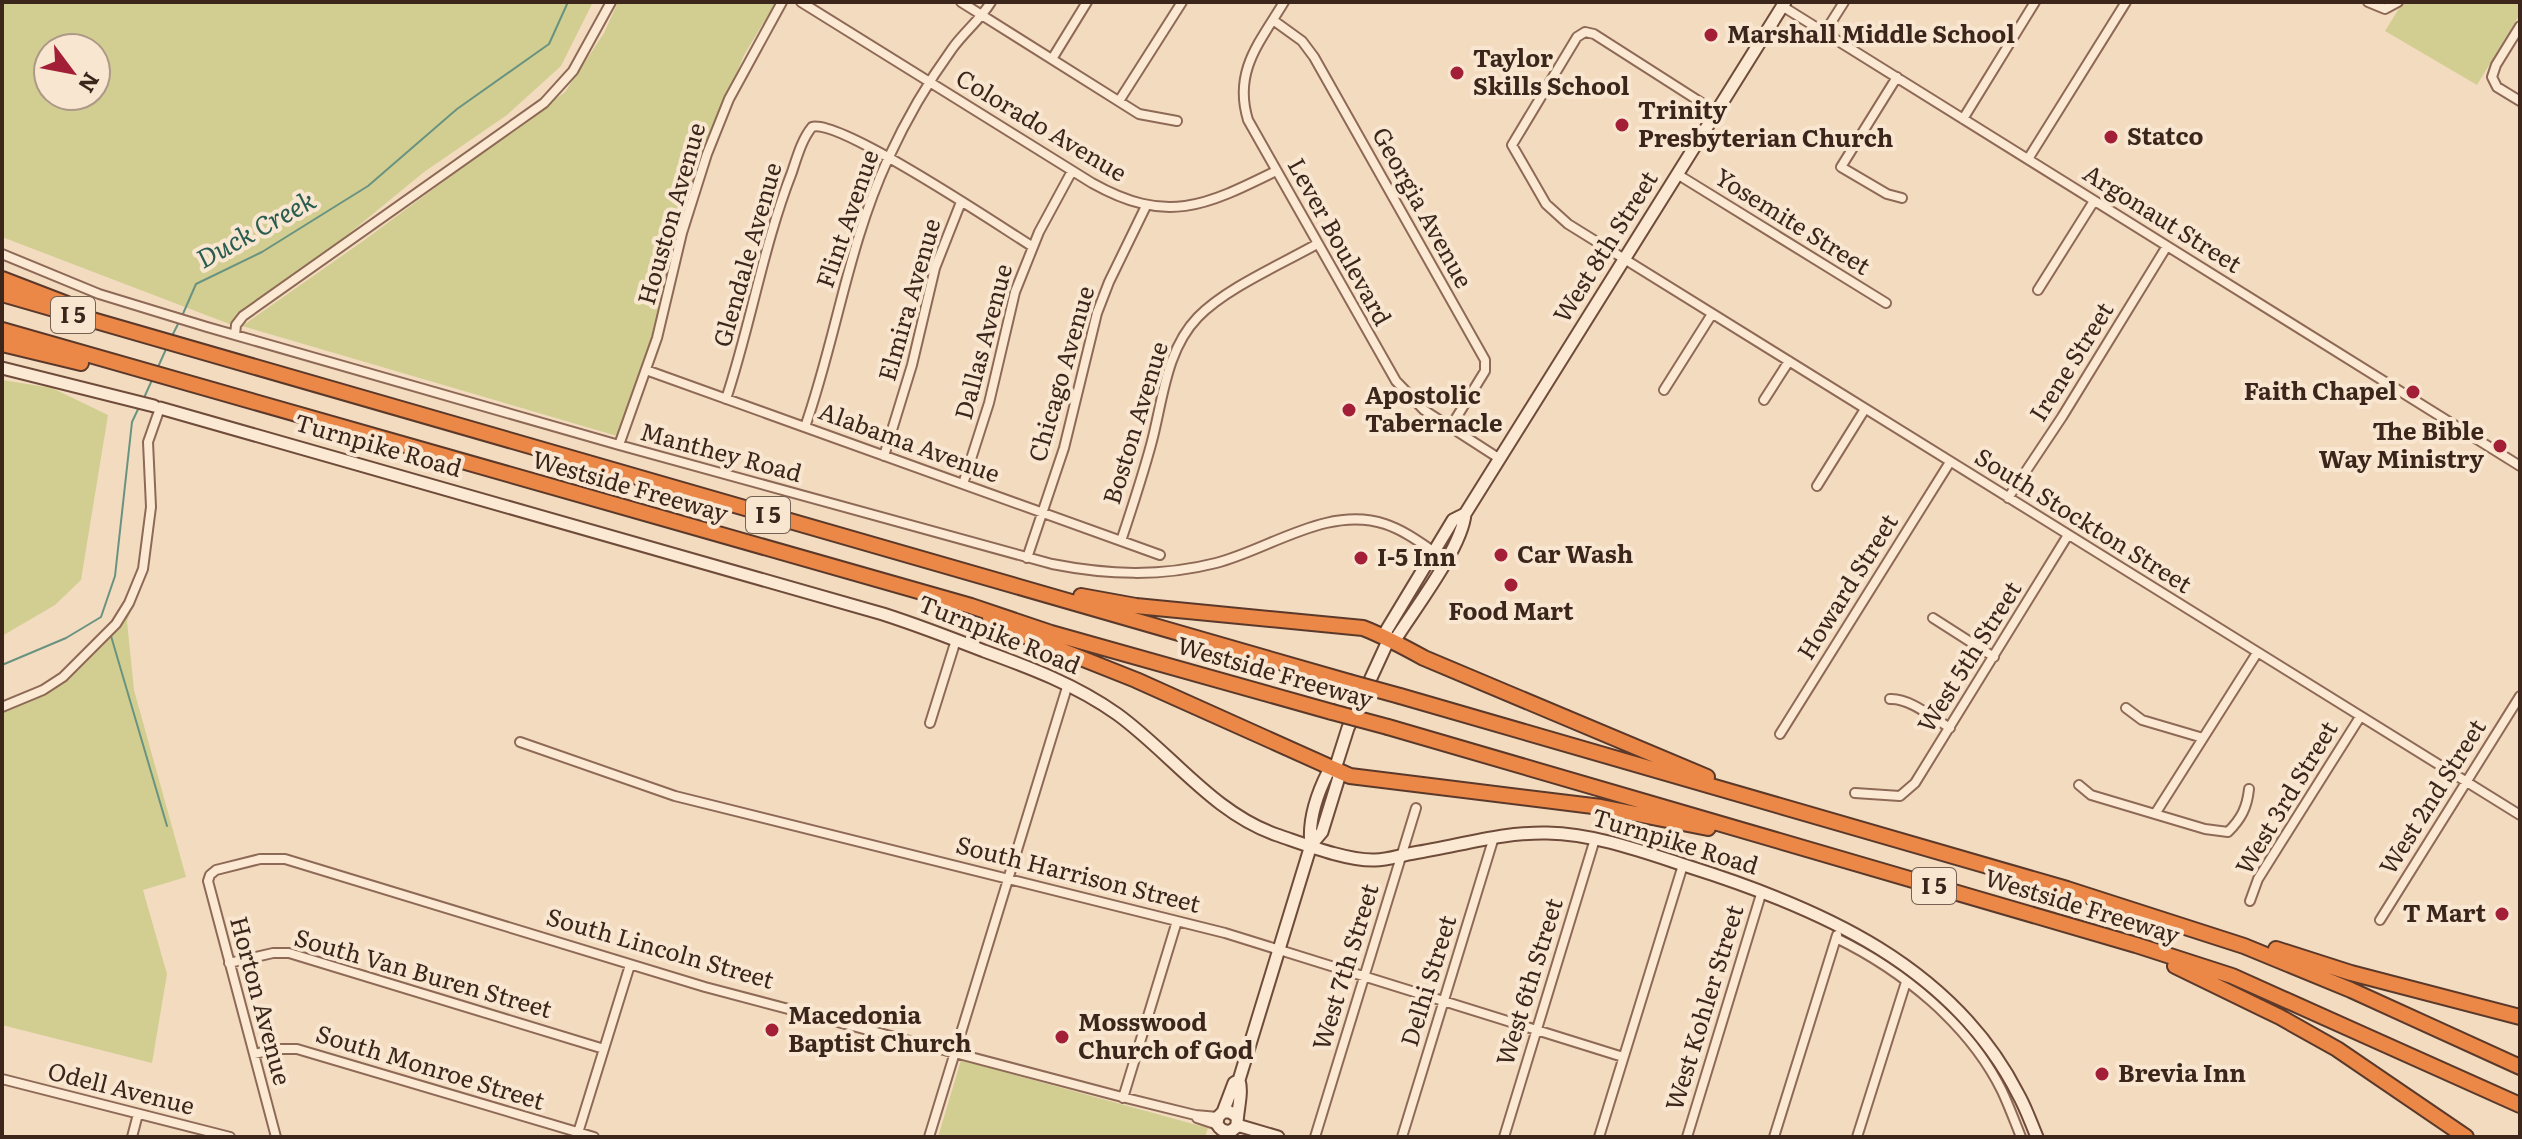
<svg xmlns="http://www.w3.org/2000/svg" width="2522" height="1139" font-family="Literata,serif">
<rect width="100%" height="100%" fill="#f3dbc0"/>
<!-- green -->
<path fill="#d2ce92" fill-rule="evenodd" d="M2 2H593L561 66 507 115 424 172 295 278 232 325 2 237ZM48 48H96V96H48Z
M618 2H776L744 55 693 180 655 329 617 436 242 326 363 241 565 92 604 33Z
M2403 2H2520V14L2477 85 2385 31Z
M2 380 52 388 108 415 81 580 55 605 2 636Z
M143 580 127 621 134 690 186 877 143 890 167 974 152 1063 2 1025V706L22 700 76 665Z
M961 1060 1208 1128 1205 1137H938Z"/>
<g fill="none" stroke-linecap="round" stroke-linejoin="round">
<!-- stream -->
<path stroke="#699381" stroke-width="2" d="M182 316 196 284 262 252 368 186 457 109 549 44 568 2
M171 338 179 322
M158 367 167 347
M143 400 152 380
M111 636 167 826
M2 665 66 638 101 617 115 576 132 422 140 405"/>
<defs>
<path id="street" d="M801 2 1092 183C1167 225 1205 206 1276 171
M961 2 1139 114 1177 121
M1284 2C1260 42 1233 71 1248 120L1396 381 1424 410 1500 459
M2368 2 2385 9 2398 2
M1782 6 2520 466
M1273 20 1302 41 1314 57 1485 360V371L1450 428
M2520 26 2496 65 2492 77 2497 87 2520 101
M1825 32 1844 2
M1052 59 1087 2
M1897 77 1841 167 1887 194 1902 198
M1119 101 1182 2
M1716 112 1594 34 1585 32 1577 37 1512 145 1546 204 1568 224 2520 815
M1963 119 2035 2
M2028 159 2126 2
M1677 174 1886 303
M2 254 99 294 207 327 619 445 1052 564C1108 575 1161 577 1216 563 1270 549 1328 505 1385 524 1403 530 1418 541 1433 551
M2038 290 2094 201
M235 335 236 325 243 316 544 103 573 71 611 2
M646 370 1160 555
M1664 390 1712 314
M726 399C751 324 763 246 792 172 797 157 802 139 812 127 839 118 1001 227 1033 247
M1764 400 1789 361
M805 427C836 339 848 245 888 159 905 122 928 82 952 49 964 32 980 20 991 2
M619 445 657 338 682 233 707 154 729 99 782 2
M884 456 912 365 935 268 961 202
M963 484 989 403 1015 292 1039 232 1072 171
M1817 486 1865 409
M2008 498 2062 417 2167 246
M1121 541C1132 508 1143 475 1152 441 1163 399 1166 350 1198 317 1226 288 1282 264 1317 244
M1027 558 1064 448 1097 313 1109 282 1146 206
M1933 618 1994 657
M1890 699C1910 698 1933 718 1950 728
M2 707 43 690 63 677 116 624 129 603 143 569 151 507 148 442 160 408 158 407
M2126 708 2142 720 2203 738
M930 723 956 640
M1780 734 1950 462
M520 742 675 796 1225 933 1623 1057
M2079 785 2091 795 2205 829 2228 832C2241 819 2247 808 2249 789
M1855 793 1900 796 1915 783 2068 535
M2155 814 2257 653
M2250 901 2258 879 2360 717
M2380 920 2520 696
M1836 938C1902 970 1969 1024 2002 1091 2009 1106 2015 1122 2021 1137
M229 963 273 953H289L604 1049
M254 1054 276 1049H297L594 1137
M2 1079 230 1137
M1123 1098 1177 921
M1195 1115 1197 1118 1218 1125
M577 1136 630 965
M132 1137 138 1114
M276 1137 208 881 210 875 216 870 260 859H285L705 987 1122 1097 1195 1115 1218 1117
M929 1137 1068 684
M1315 1137 1416 808
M1402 1137 1494 837
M1504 1137 1595 839
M1599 1137 1683 865
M1687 1137 1762 891
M1774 1137 1837 935
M1857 1137 1906 982"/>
<path id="secondary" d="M2 368 154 406
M160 408 883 614C917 625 951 638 984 651 1031 668 1076 685 1117 714 1171 753 1213 813 1277 835 1304 844 1347 861 1375 860 1388 860 1401 855 1414 853 1459 846 1501 832 1547 833 1596 834 1644 852 1690 867 1820 908 1953 966 2018 1094 2026 1108 2031 1123 2037 1137
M1388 641 1386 631 1453 520 1465 514
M1311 845 1322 832 1339 777 1335 769 1348 728 1388 641 1397 637C1416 607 1462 547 1465 514L1785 2
M1223 1112 1234 1083 1239 1080
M1236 1116 1230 1112H1223L1218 1117 1217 1124C1222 1133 1232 1134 1237 1125
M1237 1125C1237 1111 1243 1093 1239 1080L1311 845C1308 821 1317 794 1328 772L1335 769
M1237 1125 1278 1137"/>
<path id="highway" d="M2 279 67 304
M2 294 1349 682
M2 330 971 606 1051 633 1332 712
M2 344 81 363
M1081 596 1136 606 1363 628C1384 636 1404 647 1424 658L1707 777
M990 618 1008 629 1136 680 1350 776 1601 807 1708 828
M1400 696 2067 889 2244 946 2351 990 2520 1067
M1388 727 2136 945 2232 976 2520 1105
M2276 949 2351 973 2520 1017
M2175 966 2280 1017 2337 1049 2466 1137"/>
</defs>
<!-- street casing -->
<use href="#street" stroke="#8e6a56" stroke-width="12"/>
<!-- secondary casing -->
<use href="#secondary" stroke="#6f4b39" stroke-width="15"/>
<!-- highway casing -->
<use href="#highway" stroke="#5b392a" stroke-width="18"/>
<!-- street -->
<use href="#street" stroke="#fce9d4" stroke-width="8"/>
<!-- secondary -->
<use href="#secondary" stroke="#fce9d4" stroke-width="11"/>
<!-- highway -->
<use href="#highway" stroke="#eb8747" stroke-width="14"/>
<defs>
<path id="highway-bridge" d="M1349 682 1400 696
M1332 712 1388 727"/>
</defs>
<!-- highway-bridge casing -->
<use href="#highway-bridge" stroke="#5b392a" stroke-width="18" stroke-linecap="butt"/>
<!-- highway-bridge -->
<use href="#highway-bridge" stroke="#eb8747" stroke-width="14"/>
</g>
<!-- markers -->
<g fill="#a31f37" stroke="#f9e6d0" stroke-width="3">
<circle cx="1711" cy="35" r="8"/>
<circle cx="1457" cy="73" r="8"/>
<circle cx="1622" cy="125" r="8"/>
<circle cx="2111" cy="137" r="8"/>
<circle cx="2413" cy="392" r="8"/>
<circle cx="1349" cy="410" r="8"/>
<circle cx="2500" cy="446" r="8"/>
<circle cx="1501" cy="555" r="8"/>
<circle cx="1361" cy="558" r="8"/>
<circle cx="1511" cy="585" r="8"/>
<circle cx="2502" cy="914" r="8"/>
<circle cx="772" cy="1030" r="8"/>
<circle cx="1062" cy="1037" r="8"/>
<circle cx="2102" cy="1074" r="8"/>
</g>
<g text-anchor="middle" stroke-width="8" stroke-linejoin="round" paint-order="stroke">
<!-- shield labels -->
<g fill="#f9e6d0" stroke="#756052" stroke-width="2">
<rect x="51" y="297" width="44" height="36" rx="6"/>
<rect x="746" y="497" width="44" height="36" rx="6"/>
<rect x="1912" y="868" width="44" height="36" rx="6"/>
</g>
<g font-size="22" font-weight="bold" fill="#3c261c">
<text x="73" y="323">I 5</text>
<text x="768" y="523">I 5</text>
<text x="1934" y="894">I 5</text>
</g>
<!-- poi labels -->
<g font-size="24" font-weight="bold" fill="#3c261c" stroke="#f9e6d0" text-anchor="start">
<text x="1727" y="43">Marshall Middle School</text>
<text x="1473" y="67">Taylor<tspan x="1473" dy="28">Skills School</tspan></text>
<text x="1638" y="119">Trinity<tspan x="1638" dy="28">Presbyterian Church</tspan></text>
<text x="2127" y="145">Statco</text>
<text x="2397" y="400" text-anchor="end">Faith Chapel</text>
<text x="1365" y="404">Apostolic<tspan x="1365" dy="28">Tabernacle</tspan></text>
<text x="2484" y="440" text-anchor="end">The Bible<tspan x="2484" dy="28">Way Ministry</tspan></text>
<text x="1517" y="563">Car Wash</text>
<text x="1377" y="566">I-5 Inn</text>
<text x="1511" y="620" text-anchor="middle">Food Mart</text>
<text x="2486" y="922" text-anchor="end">T Mart</text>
<text x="788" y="1024">Macedonia<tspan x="788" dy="28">Baptist Church</tspan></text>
<text x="1078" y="1031">Mosswood<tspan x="1078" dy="28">Church of God</tspan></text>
<text x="2118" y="1082">Brevia Inn</text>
</g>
<!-- street labels -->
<g font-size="24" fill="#3c261c" stroke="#f9e6d0">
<text transform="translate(1041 126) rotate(31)" y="8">Colorado Avenue</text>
<text transform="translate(1422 208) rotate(61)" y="8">Georgia Avenue</text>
<text transform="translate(672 214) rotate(-74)" y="8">Houston Avenue</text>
<text transform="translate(848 219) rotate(-71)" y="8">Flint Avenue</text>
<text transform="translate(2162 219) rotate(32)" y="8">Argonaut Street</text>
<text transform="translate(1792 222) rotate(32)" y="8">Yosemite Street</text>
<text transform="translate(1339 242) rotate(61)" y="8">Lever Boulevard</text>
<text transform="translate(1606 247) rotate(-58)" y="8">West 8th Street</text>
<text transform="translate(748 255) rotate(-74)" y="8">Glendale Avenue</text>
<text transform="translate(910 300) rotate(-74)" y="8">Elmira Avenue</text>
<text transform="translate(984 342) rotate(-75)" y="8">Dallas Avenue</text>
<text transform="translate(2072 362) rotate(-58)" y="8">Irene Street</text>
<text transform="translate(1062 374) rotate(-74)" y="8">Chicago Avenue</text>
<text transform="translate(1136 423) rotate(-73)" y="8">Boston Avenue</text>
<text transform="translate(909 443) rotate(20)" y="8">Alabama Avenue</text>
<text transform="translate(378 446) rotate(16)" y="8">Turnpike Road</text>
<text transform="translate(721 453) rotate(15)" y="8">Manthey Road</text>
<text transform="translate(630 487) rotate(16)" y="8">Westside Freeway</text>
<text transform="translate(2083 521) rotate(32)" y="8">South Stockton Street</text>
<text transform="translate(1848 587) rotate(-58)" y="8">Howard Street</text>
<text transform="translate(999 635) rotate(22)" y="8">Turnpike Road</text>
<text transform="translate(1970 657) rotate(-58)" y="8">West 5th Street</text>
<text transform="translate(1275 673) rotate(16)" y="8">Westside Freeway</text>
<text transform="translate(2433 797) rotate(-58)" y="8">West 2nd Street</text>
<text transform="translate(2287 798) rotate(-59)" y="8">West 3rd Street</text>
<text transform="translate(1675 842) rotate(17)" y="8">Turnpike Road</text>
<text transform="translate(1078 875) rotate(14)" y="8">South Harrison Street</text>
<text transform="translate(2082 907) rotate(17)" y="8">Westside Freeway</text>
<text transform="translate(660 949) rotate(16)" y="8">South Lincoln Street</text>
<text transform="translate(1346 967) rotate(-73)" y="8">West 7th Street</text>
<text transform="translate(423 974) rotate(16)" y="8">South Van Buren Street</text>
<text transform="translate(1429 981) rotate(-73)" y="8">Delhi Street</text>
<text transform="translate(1530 982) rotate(-73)" y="8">West 6th Street</text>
<text transform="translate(260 1001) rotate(75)" y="8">Horton Avenue</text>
<text transform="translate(1705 1008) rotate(-73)" y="8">West Kohler Street</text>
<text transform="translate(430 1068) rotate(17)" y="8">South Monroe Street</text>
<text transform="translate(121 1089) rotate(14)" y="8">Odell Avenue</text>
</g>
<!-- water labels -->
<g font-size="26" font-style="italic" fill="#295d51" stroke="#f9e6d0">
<text transform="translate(256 230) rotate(-29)" y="9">Duck Creek</text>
</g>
</g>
<!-- border -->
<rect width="2522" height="1139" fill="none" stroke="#3c261c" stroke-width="8"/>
<!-- north arrow -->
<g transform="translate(72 72) rotate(122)"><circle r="38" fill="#f9e6d0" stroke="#ad9988" stroke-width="2"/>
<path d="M0-6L14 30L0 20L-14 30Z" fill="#a31f37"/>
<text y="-12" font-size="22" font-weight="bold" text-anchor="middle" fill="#3c261c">N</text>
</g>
</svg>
